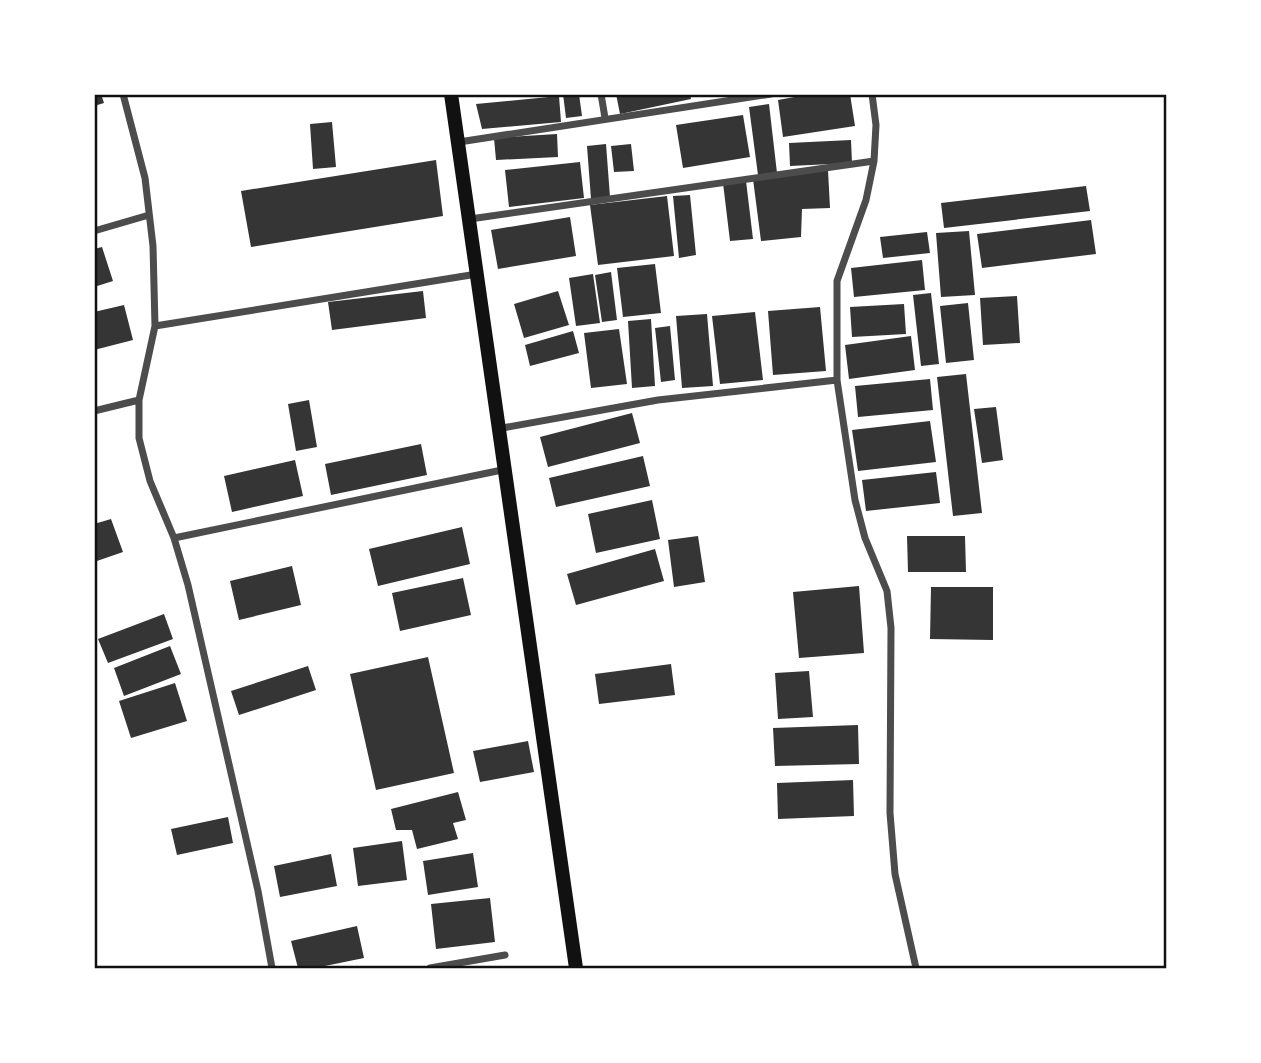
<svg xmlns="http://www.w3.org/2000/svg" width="1261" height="1063" font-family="'IBM Plex Sans',sans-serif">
<rect width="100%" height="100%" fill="#fff"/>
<!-- building -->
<path fill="#353535" d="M94 94H101L104 103 94 106Z
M563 94H579L582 116 566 118Z
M616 94H690L691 99 620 114Z
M811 94H850L855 126 783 137 778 100Z
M559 96 561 122 482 129 476 104Z
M769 104 777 173 758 175 749 107Z
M743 115 750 157 683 168 676 125Z
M332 122 336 167 313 169 310 124Z
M557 134 558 157 496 160 494 138Z
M851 140 852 163 790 166 789 143Z
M606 144 610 197 591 199 587 146Z
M631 144 634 171 614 172 611 146Z
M436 160 443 216 251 247 241 191Z
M580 162 584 198 509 207 505 170Z
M828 170 830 208 802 209 801 237 761 241 753 179Z
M746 181 753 239 730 241 723 183Z
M1086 186 1090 211 944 228 941 203Z
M690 195 696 255 679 258 673 196Z
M667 196 674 256 598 265 590 205Z
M570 217 576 256 498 269 491 230Z
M1091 220 1096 254 982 268 977 234Z
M969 231 975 295 941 297 936 233Z
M927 232 930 253 883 258 880 237Z
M102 247 113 281 94 287V249Z
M922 260 925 290 854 297 851 268Z
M655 264 661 313 623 317 617 268Z
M611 272 617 320 602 322 595 275Z
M593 274 600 323 576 326 569 278Z
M423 291 426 318 332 330 328 302Z
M558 291 569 325 524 338 514 304Z
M931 293 939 364 921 366 913 295Z
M1017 296 1020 343 983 345 980 298Z
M968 303 974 360 946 363 940 306Z
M904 304 906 334 852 337 850 307Z
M124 305 133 340 94 350V312Z
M820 307 826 371 773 375 768 311Z
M755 312 763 380 720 384 712 316Z
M707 314 713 386 682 388 676 316Z
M651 319 655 386 632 388 628 321Z
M670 326 675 380 661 382 655 328Z
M619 329 627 384 591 388 584 333Z
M573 331 579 353 530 366 525 345Z
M911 336 915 370 849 379 845 345Z
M966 374 982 513 953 516 937 377Z
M930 379 933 410 858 417 855 386Z
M309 400 317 447 296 451 288 404Z
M996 407 1003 460 982 463 974 409Z
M632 413 640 443 548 467 540 437Z
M930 421 936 462 858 471 852 430Z
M421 444 427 475 331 495 325 464Z
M643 456 650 486 556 507 549 478Z
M295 460 303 496 232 512 224 476Z
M936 472 940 503 866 511 862 480Z
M652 500 660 539 596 553 588 514Z
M111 519 123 552 94 562V524Z
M462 527 470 564 378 586 369 549Z
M698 536 705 582 674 587 668 540Z
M907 536H965L966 572H908Z
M655 549 664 581 576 605 567 574Z
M292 566 301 605 239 620 230 581Z
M463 578 471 615 400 631 392 593Z
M859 586 864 653 799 658 793 592Z
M931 587H993V640L930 639Z
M164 614 173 639 108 663 98 639Z
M170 646 181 674 124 696 114 668Z
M428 657 454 773 376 790 350 674Z
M671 664 675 695 599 704 595 674Z
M308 666 316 690 239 715 231 691Z
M809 671 813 717 778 719 775 673Z
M175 683 187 721 131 738 119 701Z
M858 725 859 764 775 766 773 728Z
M528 741 534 772 480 782 473 751Z
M853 780 854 816 778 819 777 783Z
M458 792 466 820 453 823 458 839 417 849 412 830H396L391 809Z
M228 817 233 843 177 855 171 829Z
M402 841 407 880 358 886 353 848Z
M473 853 478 887 428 895 423 861Z
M331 854 337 886 280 897 274 866Z
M490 898 495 942 436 949 431 904Z
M357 926 364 958 315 968H298L291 941Z"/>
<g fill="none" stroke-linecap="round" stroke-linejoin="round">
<!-- minor -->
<path stroke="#4c4c4c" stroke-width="7" d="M123 94 145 178 153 246 155 326 139 400V438L150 481 174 538 188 585 258 891 272 968
M601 94 605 118
M872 94 876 125 874 161 866 200 837 281V380L855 500 865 538 887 591 891 628 890 813 895 874 916 968
M459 142 771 94
M470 219 874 161
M94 231 149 215
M155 326 477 274
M94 411 139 400
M497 429 658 400 837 380
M174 538 502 470
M430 968 505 955"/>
<!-- secondary -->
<path stroke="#111" stroke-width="14" d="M451 94 576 968"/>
</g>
<!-- border -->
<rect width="1261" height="1063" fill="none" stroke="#ffffff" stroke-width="192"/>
<rect x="96" y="96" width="1069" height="871" fill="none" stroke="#111" stroke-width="2.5"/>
</svg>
